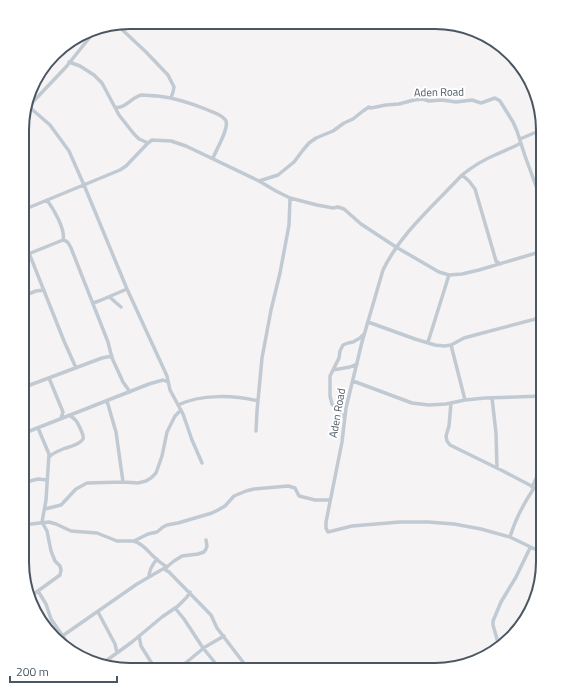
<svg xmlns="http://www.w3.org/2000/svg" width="565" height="692" font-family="'Titillium Web',sans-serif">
<rect width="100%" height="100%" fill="#f5f3f3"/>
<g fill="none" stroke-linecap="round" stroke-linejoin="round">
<!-- minor -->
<path stroke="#c1cad2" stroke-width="3.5" d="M116 24 145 51 168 75 174 87 173 92 171 98
M69 62 80 66 94 75 102 83 119 115 134 134 139 139 148 143
M27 105 50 125 69 151 84 185 127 289 167 376 170 390 183 414 192 440 202 463
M29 106 66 67 98 27
M115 107C125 110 132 96 142 95 147 95 153 96 158 96 176 98 191 103 208 110 214 113 223 115 226 121 229 129 216 150 213 158
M520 139 534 133 543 131
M521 143C512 148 503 151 495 155 483 160 472 167 462 175 434 205 401 233 383 270L362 342 346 408 342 442 326 522V528L328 532 352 526 400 522H428L454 524 481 529 510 537 543 553
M462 175 469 181 475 189 494 254 496 261 500 264
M259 181 278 175 294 162 303 150 309 143 316 138 333 131 344 123 353 119 363 111 369 107 371 108 386 105 399 104 414 100 423 99 429 101 442 100 456 102 472 100 481 103 495 98 500 101 513 122 517 131 525 156 543 205
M23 210 120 170 126 166 148 143 152 140 171 141 186 146 259 181 276 191 290 198 317 205 333 208 338 207 344 209 361 224 396 247 439 272 449 275 462 274 479 270 543 251
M63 240C68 241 69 244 71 248L108 342 112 358 123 382 130 392
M540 251 543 261
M29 253 64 341 76 368
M23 256 63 240C66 230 53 208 47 200
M23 296 36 291 44 290
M110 297 114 301 121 307
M93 303 99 301 127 289
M368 322 415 339 435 345 444 346 451 345 464 338 475 335 543 317
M428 342 449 275
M451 345 465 400
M333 370 350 367 357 364
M49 378 63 412 61 418
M353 381 412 403 429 405 446 404 465 400 485 398 543 396
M22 388 102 358 112 356
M538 396 542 405
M492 398 496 433 497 468
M107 401 116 432 123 482
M451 403 449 426 446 436 447 441 450 445 503 471 543 492
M178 405C201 394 234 395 258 401
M344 417 332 404 330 396V376L339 358 340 351 343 345 348 343 353 342 360 338 363 335
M256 431 257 411 262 358 271 310 280 273 289 225 290 198
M22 434 149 384 163 380 168 382
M49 457C52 454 58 451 63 449 68 447 80 445 83 439 84 436 82 433 81 430 77 422 77 420 69 415
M22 483 38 479 47 480
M532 487 542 466 543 462
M45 509 61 505 76 489 87 483 123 482 138 483 146 481 151 478 156 473 162 456 167 432 175 416 181 410
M22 525 49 522 56 524 71 531 97 533 117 541H134L148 534 157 532 163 527 167 525 178 523 212 513 218 510 225 506 234 496 246 491 254 489 288 486 295 488 299 496 315 500H330
M510 537C515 520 524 503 534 488
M134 541C143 544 147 550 153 556 157 560 162 564 167 567
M164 569 169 572 211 615 217 628 246 666 247 670
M149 577C149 570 152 565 157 559
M38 591 46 604 51 619 75 654
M31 596 60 575 61 570 60 566 55 561 51 551 47 531 42 522 46 500 49 454 38 428
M175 608 184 619 203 648 221 670
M98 612 115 644 117 653
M139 636 141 646 156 670
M58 639 137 584 168 566 174 561 182 556 198 554 204 552 206 549 207 546 206 540
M499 646 493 625V621L501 602 516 577 530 548
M109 659 115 667
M103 663 132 642 162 617 178 606 187 597 190 592
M177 670 205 647 224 636"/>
</g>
<g text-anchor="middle" stroke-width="4" stroke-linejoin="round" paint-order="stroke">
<!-- street labels -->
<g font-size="11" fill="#4a5661" stroke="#fff">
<text transform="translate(439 92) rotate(-1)" y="4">Aden Road</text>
<text transform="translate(337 413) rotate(-80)" y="4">Aden Road</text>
</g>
</g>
<!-- crop -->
<path d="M0 0H565V692H0ZM130 29H435A101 101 0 0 1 536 130V562A101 101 0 0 1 435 663H130A101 101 0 0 1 29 562V130A101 101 0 0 1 130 29Z" fill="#fff" fill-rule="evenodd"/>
<path fill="none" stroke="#4a5661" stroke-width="2" d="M130 29H435A101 101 0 0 1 536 130V562A101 101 0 0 1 435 663H130A101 101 0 0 1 29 562V130A101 101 0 0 1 130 29Z"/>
<!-- scale -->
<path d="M10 676v6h107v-6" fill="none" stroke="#4a5661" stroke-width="2"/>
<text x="16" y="676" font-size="12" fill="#4a5661" stroke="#ffffff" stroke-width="3" paint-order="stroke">200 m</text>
</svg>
